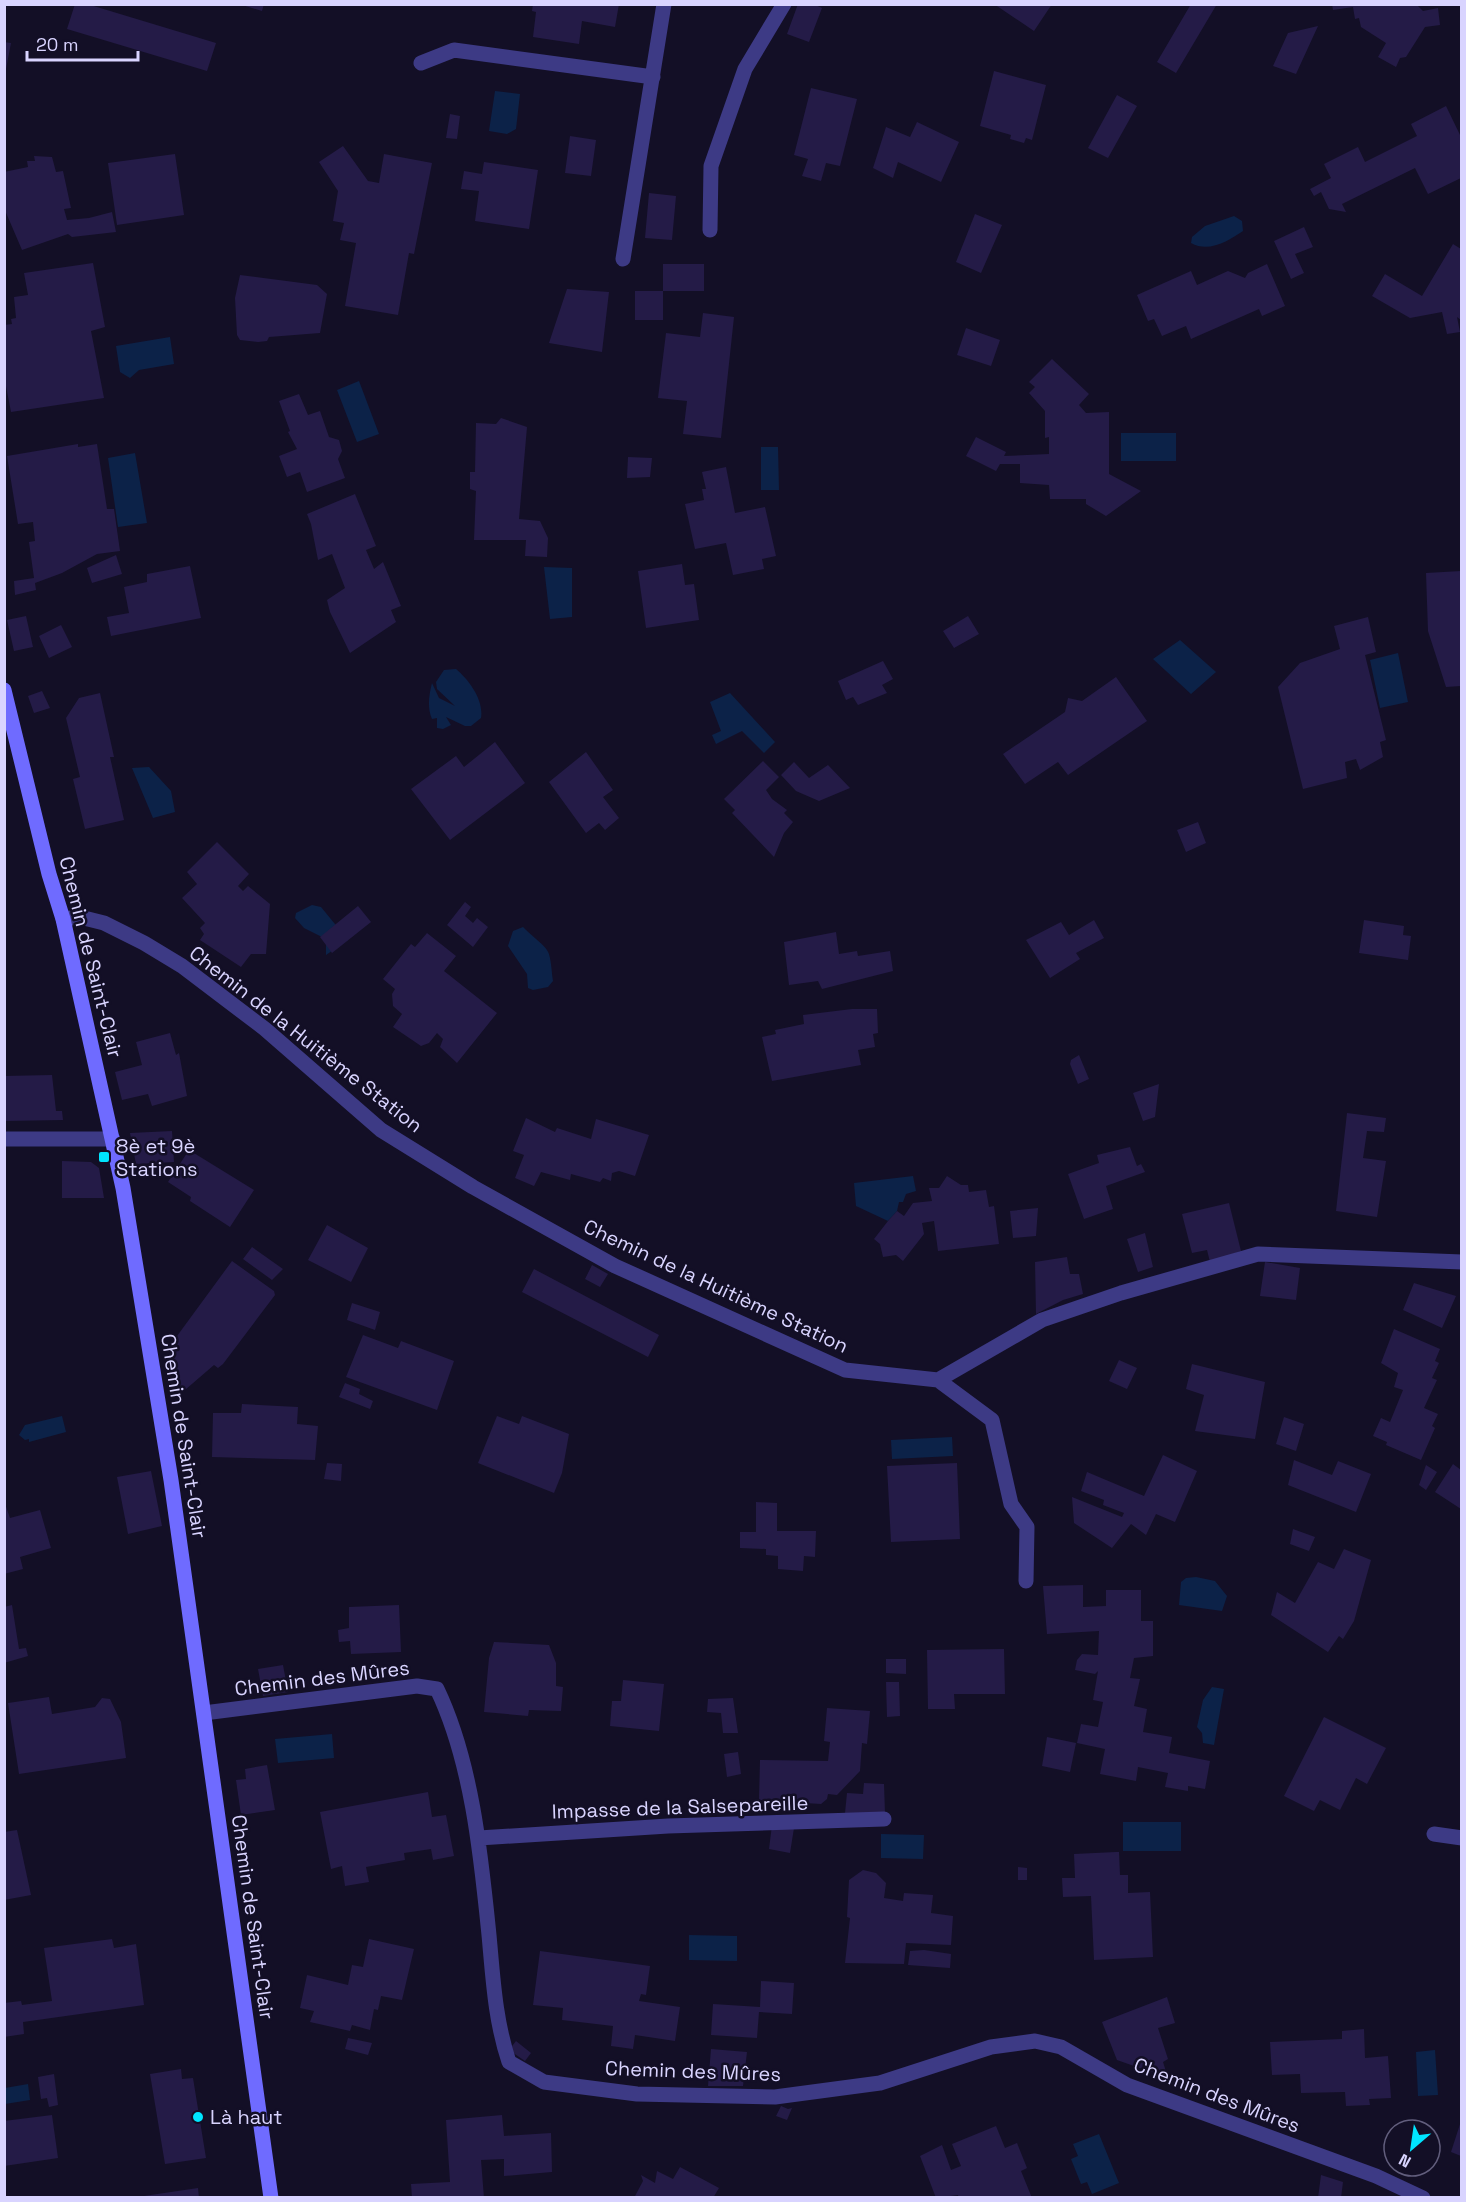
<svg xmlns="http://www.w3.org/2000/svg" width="1466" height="2202" font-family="'Space Grotesk',sans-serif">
<rect width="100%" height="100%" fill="#130f26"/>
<!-- water -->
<path fill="#0c2248" d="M495 91 520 94 516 129 507 134 489 131Z
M1234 216 1242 221 1243 231C1228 241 1209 253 1191 243L1192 237 1205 226Z
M170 337 174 364 139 370 130 378 120 372 116 346Z
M359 381 379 434 357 442 337 390Z
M1121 433H1176V461H1121Z
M761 447H778L779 490H761Z
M135 453 147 523 118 527 108 458Z
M544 567 572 568V617L550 619Z
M1180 640 1216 672 1191 694 1153 659Z
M1398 653 1408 702 1380 708 1370 660Z
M456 669C469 680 484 700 481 718L471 726H465L446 717 451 725 443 729 437 728V718L432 719C427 707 429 695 432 683L439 698 455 706 437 689 436 682 444 670Z
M730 693 775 742 764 753 742 731 716 744 712 735 721 731 710 702Z
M149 767 171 791 175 812 153 818 132 768Z
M312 905 321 907 348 940 326 955V939L304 928 295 918 296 913Z
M523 927C551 954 549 943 553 981L548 987 533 990 528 988 527 974 508 946 513 931Z
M913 1176 916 1191 906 1194 903 1202H899L897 1211 888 1221 856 1206 854 1183Z
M62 1416 66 1432 29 1442V1439L25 1440 19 1435 25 1425Z
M952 1437 953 1456 892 1459 891 1440Z
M1196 1577 1215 1581 1227 1596 1222 1611 1179 1605 1181 1582 1186 1578Z
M1212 1687 1224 1689 1214 1745 1203 1743 1202 1733 1197 1727 1203 1700Z
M332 1734 334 1758 278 1763 275 1739Z
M1123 1822H1181V1851H1123Z
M881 1834 924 1835 923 1859 881 1858Z
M689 1935 737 1936V1961L689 1960Z
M1435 2050 1438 2095 1418 2096 1416 2052Z
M28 2084 30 2100 5 2104V2088Z
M1099 2134 1119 2183 1092 2194 1087 2182 1081 2184 1071 2159 1078 2156 1073 2144Z"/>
<!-- building -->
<path fill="#241b47" d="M75 4H87L216 43 207 71 67 29Z
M239 4H264L262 11Z
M533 4H619L615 27 582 21 579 44 533 37 536 12 532 11Z
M798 4H813L822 8 809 42 787 34Z
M994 4H1052L1034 31Z
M1191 4H1217L1176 73 1157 62Z
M1332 4H1416L1423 11 1438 8 1440 25 1425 27 1406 57 1400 58 1396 67 1378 57 1386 43 1361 27 1359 18 1355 19 1353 7 1333 10Z
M1318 26 1296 74 1273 66 1288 33Z
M4 42 11 43 6 69H4Z
M994 71 1046 85 1032 140 1026 138 1024 143 1010 139 1011 135 980 126Z
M811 88 857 99 840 166 826 163 821 181 802 176 808 159 794 155Z
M1117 95 1137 106 1108 158 1088 148Z
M1446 106 1461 137V178L1428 194 1415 168 1342 204 1346 212 1329 209 1321 192 1314 196 1310 189 1331 178 1324 164 1358 147 1365 162 1417 136 1411 124Z
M450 114 460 116 457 139 446 138Z
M917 122 959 142 941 182 898 162 893 178 873 168 886 127 910 137Z
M570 136 596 140 591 176 565 173Z
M343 146 368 181 379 183 384 154 432 163 414 254 409 253 398 315 345 306 356 243 340 240 344 223 333 221 338 191 319 162Z
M175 154 184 215 117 225 108 163Z
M34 156 52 157 56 172 63 171 71 208 64 209 67 220 89 218 112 212 116 232 72 237 68 234 22 250 4 208V172L28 167 27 161H35Z
M484 162 538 170 529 229 475 221 479 191 461 189 464 171 482 174Z
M649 193 676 196 672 240 645 238Z
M975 214 1002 225 981 273 956 262Z
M1304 227 1313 247 1295 254 1304 273 1291 279 1274 241Z
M1453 244 1461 249V320L1457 317 1460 332 1447 334 1442 312 1410 318 1372 296 1385 274 1422 296Z
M93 263 105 327 91 331 104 398 11 412 4 376V325L12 324 11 319 16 318 14 297 28 295 24 273Z
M663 264H704V291H663Z
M1267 264 1285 306 1262 316 1259 309 1191 339 1186 326 1162 336 1154 319 1148 321 1137 295 1191 271 1197 285 1228 271 1245 278 1248 273Z
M240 275 317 285 327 294 320 333 269 337 267 341 258 342 240 340 237 335 235 298Z
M567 289 609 292 602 352 549 343Z
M635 291H663V320H635Z
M703 313 734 317 721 438 683 434 687 401 658 398 666 333 700 337Z
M966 328 1000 340 991 366 957 355Z
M1052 359 1089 394 1079 405 1086 413 1109 412V474L1141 491 1106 516 1086 504V499H1050L1049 485 1020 483V464H1000L996 471 966 456 976 437 1006 452 1004 456 1049 454V437L1045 438V411L1029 393 1035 387 1029 382Z
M299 394 308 415 320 411 329 437 339 440 342 451 338 459 345 478 307 492 300 472 287 477 279 456 297 449 288 432 290 431 279 401Z
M501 418 527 427 519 519 540 521 548 538 547 557 525 556 526 540H474L476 491 470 489V472H475L476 423 496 424Z
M78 444V447L97 444 107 509H114L120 551 97 554 62 573 35 583 36 590 15 595 14 581 34 578 29 542 35 541 33 522 18 524 7 456Z
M628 457 652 458 650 477 627 478Z
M726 467 735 513 765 507 776 556 762 559 764 569 733 575 726 543 695 549 685 504 704 500 702 489H706L702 472Z
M355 494 376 546 366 550 374 569 383 562 401 606 391 610 396 622 350 653 330 612 327 600 345 588 332 554 318 560 311 524 307 514Z
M116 555 122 574 92 583 87 568Z
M682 564 685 585 694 584 699 620 646 628 638 571Z
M190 566 201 618 111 636 107 617 129 613 124 587 147 582V574Z
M1461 571V686L1446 687 1428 631 1426 573Z
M26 616 33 647 14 651 7 620Z
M968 616 979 634 954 648 943 631Z
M1368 617 1376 652 1365 655 1386 740 1380 742 1383 757 1360 770 1356 759 1345 762 1347 778 1303 789 1278 687 1300 663 1340 649 1334 626Z
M61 625 72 647 49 658 39 636Z
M883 661 893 679 882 685 887 693 858 705 853 697 846 700 838 681Z
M1116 677 1147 721 1068 775 1058 762 1025 784 1003 754 1065 712 1068 698 1082 701Z
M42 691 50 708 34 713 28 696Z
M100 693 114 757H110L124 820 85 829 73 779 80 777 66 718 79 698Z
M495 742 525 783 450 840 411 789 456 756 464 767Z
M586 752 613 790 603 797 619 818 605 830 599 823 586 833 549 782Z
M763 761 779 777 766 790 772 799 787 810 784 813 793 822 784 833 774 857 732 813 735 810 724 799Z
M794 762 809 778 828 765 850 788 819 801 796 791 781 775Z
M1198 822 1206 843 1186 852 1177 830Z
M217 842 249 874 238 886 243 891 248 886 270 904 266 954H251L241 967 200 940 204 934 200 928 205 923 182 898 197 884 187 872Z
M465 902 471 907 465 916 473 923 477 918 488 927 473 947 447 925Z
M358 906 371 922 332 953 320 937Z
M1094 920 1104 938 1076 953 1080 959 1050 978 1026 940 1061 922 1069 935Z
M1364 920 1404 926 1403 935 1411 936 1408 960 1359 953Z
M836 932 839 954 857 951 858 956 890 951 893 971 822 989 818 981 789 985 784 942Z
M427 933 456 956 444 971 497 1013 457 1063 440 1047 443 1039 437 1033 429 1043 421 1046 393 1027 402 1014 393 1006 392 994 395 989 383 979 411 944 415 947Z
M852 1009H877L878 1033 873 1034 875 1047 858 1050 861 1065 772 1081 762 1037 776 1034 775 1030 804 1024 803 1015Z
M170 1033 176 1055 179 1053 187 1096 152 1106 148 1094 122 1100 115 1072 142 1065 136 1042Z
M1079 1055 1089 1079 1078 1084 1070 1064 1071 1060Z
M52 1075 56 1111H62L63 1120 4 1121V1076Z
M1159 1084 1155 1117 1143 1121 1133 1093Z
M1347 1113 1386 1118 1384 1132 1367 1131 1363 1158 1386 1161 1377 1217 1336 1211Z
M526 1118 555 1132 557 1128 591 1139 596 1119 649 1135 635 1176 619 1171 612 1173 611 1181 603 1178 600 1182 571 1174 570 1180 541 1172 534 1186 515 1178 524 1155 513 1151Z
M172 1131 174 1162 136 1164 130 1133Z
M1130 1147 1137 1166 1141 1164 1145 1172 1106 1186 1113 1209 1084 1219 1068 1174 1099 1163 1097 1155Z
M189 1150 254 1190 230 1227 190 1201 191 1197 168 1182Z
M62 1161 91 1162 99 1168 104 1198H62Z
M947 1176 961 1185H968L969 1192 986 1190 989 1207 994 1206 999 1244 938 1251 934 1221 922 1223 924 1234 903 1261 896 1255 883 1257 880 1244 874 1239 888 1221 897 1211 904 1216 913 1203 932 1201 929 1188H939Z
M1229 1203 1241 1251 1210 1262 1207 1250 1192 1253 1182 1214Z
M1038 1208 1036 1236 1013 1238 1010 1211Z
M327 1225 368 1248 351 1282 308 1260Z
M1145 1233 1153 1267 1138 1272 1127 1239Z
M252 1247 283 1269 272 1280 243 1259Z
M1067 1257 1070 1274H1079L1083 1294 1063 1300 1036 1314 1035 1262Z
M232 1261 274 1291 275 1295 223 1364 218 1368 214 1365 178 1396 169 1347Z
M1265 1262 1300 1268 1296 1300 1260 1296Z
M592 1265 608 1274 600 1287 585 1279Z
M534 1269 659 1335 648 1357 522 1292Z
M1414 1283 1456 1296 1442 1328 1403 1310Z
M352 1303 380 1312 375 1330 347 1320Z
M1394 1329 1440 1349 1435 1361 1439 1363 1432 1378 1437 1380 1424 1408 1438 1414 1432 1426 1435 1428 1421 1460 1386 1445 1387 1442 1373 1436 1381 1418 1390 1422 1403 1390 1394 1387 1398 1373 1381 1363Z
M363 1335 398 1348 401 1341 454 1361 437 1410 346 1377Z
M1119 1360 1137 1368 1127 1389 1109 1381Z
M1192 1364 1265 1382 1255 1439 1195 1431 1204 1395 1186 1389Z
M345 1383 360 1389 359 1394 373 1401 370 1409 339 1397Z
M242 1404 298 1407 297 1424 318 1426 315 1460 212 1457 213 1413H241Z
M497 1416 519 1424 522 1416 569 1434 562 1473 554 1493 478 1463Z
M1284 1417 1304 1424 1296 1451 1276 1444Z
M1163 1455 1197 1471 1175 1522 1156 1514 1146 1535 1131 1524 1112 1548 1074 1523 1072 1497 1122 1517 1124 1513 1103 1505 1104 1500 1081 1491 1087 1472 1144 1496Z
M1294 1460 1332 1475 1338 1461 1371 1474 1356 1512 1288 1485Z
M327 1463 342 1464 341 1481 324 1479Z
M957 1463 960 1539 891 1542 887 1466Z
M1453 1464 1461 1470V1509L1435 1492Z
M1426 1465 1437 1472 1426 1490 1419 1485Z
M151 1471 162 1526 128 1534 117 1477Z
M4 1501 10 1518 40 1510 51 1548 20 1557 23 1569 4 1574Z
M756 1502 777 1503V1531H816L815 1557 804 1556 803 1571 778 1569V1556L766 1555V1549L740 1548V1532H756Z
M1293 1529 1315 1537 1309 1551 1290 1544Z
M1344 1549 1371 1560 1354 1621 1343 1639 1339 1636 1328 1652 1271 1615 1277 1592 1295 1603 1318 1562 1334 1569Z
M1083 1585V1607L1106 1606V1590H1141V1621H1153V1656L1134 1658 1130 1678 1140 1679 1134 1706 1147 1709 1143 1732 1172 1737 1169 1753 1210 1761 1205 1789 1188 1786V1791L1165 1787 1168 1773 1138 1767 1136 1781 1100 1774 1105 1749 1077 1743 1081 1724 1098 1727 1103 1702 1093 1700 1098 1671 1095 1674 1075 1670 1077 1660 1082 1654 1098 1655 1099 1631 1047 1634 1043 1586Z
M12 1605 19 1649 26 1648 28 1656 4 1663V1607Z
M399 1605 401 1652 351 1654 350 1641 339 1642 338 1630 349 1628V1607Z
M494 1642 549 1645 556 1663V1686L563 1687 561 1711 529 1710 528 1716 484 1712 489 1658Z
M1004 1649 1005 1694H954L955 1709H928L927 1650Z
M886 1659H906V1674L886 1673Z
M283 1665 288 1692 263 1696 258 1669Z
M623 1680 664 1684 659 1731 610 1726 612 1701H621Z
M886 1682H899L900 1716 887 1717Z
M49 1697 52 1714 95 1707 102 1698 110 1699 121 1722 126 1758 19 1774 8 1703Z
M733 1698 738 1733H723L721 1713 707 1712 708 1699Z
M827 1708 870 1711 867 1744 862 1743 860 1771 837 1795 828 1794 827 1799 821 1804 759 1800 760 1760 828 1761 830 1742 824 1741Z
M1324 1717 1386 1748 1367 1784 1356 1778 1340 1810 1320 1800 1314 1811 1284 1796Z
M1047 1737 1076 1743 1070 1772 1042 1766Z
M738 1752 741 1774 727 1777 724 1754Z
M267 1765 275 1810 241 1815 236 1780 246 1779 245 1769Z
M864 1783 884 1784 885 1813H845L847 1793 863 1794Z
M428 1792 432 1817 446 1815 454 1856 433 1860 431 1849 404 1853 405 1860 366 1867 369 1882 345 1886 342 1866 331 1869 320 1812Z
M772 1825 794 1828 790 1853 769 1849Z
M17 1830 31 1895 4 1900V1832Z
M1116 1852H1119L1120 1875H1128V1893L1150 1892 1153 1957 1094 1960 1091 1896 1063 1897 1062 1878H1075L1074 1854Z
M1018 1867 1027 1868V1880H1018Z
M863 1870 876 1873 886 1883 884 1898 903 1901 904 1893 933 1895 931 1913 953 1916 951 1945 906 1943 904 1964 845 1963 850 1918 847 1917 849 1880Z
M112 1939 114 1948 136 1944 144 2005 23 2022 24 2034 4 2037V2003L21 2001 22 2005 52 2001 44 1948Z
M369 1939 414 1949 402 2000 381 1996 378 2010 374 2009 370 2030 352 2025 350 2031 310 2022 314 2011 300 2008 307 1975 348 1985 352 1965 363 1967Z
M924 1950 951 1954 950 1968 908 1965 910 1951Z
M540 1951 650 1966 646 1995 641 1994 639 2001 680 2007 675 2041 635 2035 633 2049 611 2046 613 2026 562 2020 563 2008 533 2005Z
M761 1981 794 1983 792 2014 759 2012 757 2038 711 2035 713 2004 760 2007Z
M1167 1997 1175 2023 1158 2028 1168 2059 1163 2062 1168 2078 1117 2060 1102 2022Z
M1364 2029 1365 2058 1388 2056 1391 2098 1369 2099 1370 2105 1346 2106 1345 2092 1301 2093 1300 2074 1272 2075 1270 2042 1342 2039V2031Z
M348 2038 372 2043 368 2055 345 2049Z
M516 2041 531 2053 525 2061 509 2050Z
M711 2049 747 2052 743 2086H708Z
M181 2069 182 2079 193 2078 206 2158 165 2164 150 2074Z
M54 2074 58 2105 49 2107 47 2098 41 2099 38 2077Z
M781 2106 788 2109 792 2108 787 2120 776 2116Z
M52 2115 58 2158 4 2166V2121Z
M502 2115 504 2136 551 2133 552 2172 504 2176V2159L481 2160 484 2198H412L411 2184 450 2182 446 2120Z
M1461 2121V2156L1451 2152Z
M996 2126 1005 2148 1017 2143 1027 2168 1021 2171 1032 2198H959L958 2195 936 2198 920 2156 942 2145 951 2170 961 2166 952 2144Z
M680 2167 719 2188 713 2198H634L643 2181 641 2175 655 2183 657 2171 673 2179Z
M1321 2175 1343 2182 1341 2198H1318Z
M198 2188 199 2198H144V2196Z"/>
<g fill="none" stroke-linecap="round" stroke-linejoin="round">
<!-- lane -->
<path stroke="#3d3a85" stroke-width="15" d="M1434 1834 1462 1838"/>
<!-- street -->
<path stroke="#3d3a85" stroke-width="15" d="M421 63 454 50 653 77
M710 230 711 166 745 69 784 4
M623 259 664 4
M63 919 80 917 104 923 144 943 182 966 265 1029 381 1130 473 1187 615 1266 845 1370 938 1380 1042 1320 1121 1293 1258 1254 1462 1262
M4 1139H113
M938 1380 992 1420 1011 1504 1027 1527 1026 1581
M204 1713 417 1686 437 1689C472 1762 481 1856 489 1935 493 1978 495 2020 509 2062L544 2082 637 2094 775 2097 880 2083 991 2047 1035 2041 1061 2047 1127 2085 1376 2176 1423 2198
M479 1838 668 1826 884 1819"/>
<!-- secondary -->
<path stroke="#6f6bff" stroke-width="15" d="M4 690 49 874 63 919 123 1188 171 1480 271 2198"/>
</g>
<!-- markers -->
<g fill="#00e5ff" stroke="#130f26" stroke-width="2">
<rect x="98" y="1151" width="12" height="12" rx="3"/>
<circle cx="198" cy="2117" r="6"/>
</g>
<g text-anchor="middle" stroke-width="5" stroke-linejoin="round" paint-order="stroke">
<!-- street labels -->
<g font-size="20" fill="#d9d4ff" stroke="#130f26">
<text transform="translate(91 957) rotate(76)" y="7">Chemin de Saint-Clair</text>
<text transform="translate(306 1039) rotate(38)" y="7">Chemin de la Huitième Station</text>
<text transform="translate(716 1286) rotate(25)" y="7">Chemin de la Huitième Station</text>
<text transform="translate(184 1436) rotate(81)" y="7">Chemin de Saint-Clair</text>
<text transform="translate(322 1678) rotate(-7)" y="7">Chemin des Mûres</text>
<text transform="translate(680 1807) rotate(-2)" y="7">Impasse de la Salsepareille</text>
<text transform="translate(253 1917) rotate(82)" y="7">Chemin de Saint-Clair</text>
<text transform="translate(693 2071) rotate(2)" y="7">Chemin des Mûres</text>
<text transform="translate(1217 2095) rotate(21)" y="7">Chemin des Mûres</text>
</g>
<!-- poi labels -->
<g font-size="20" fill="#d9d4ff" stroke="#130f26" text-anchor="start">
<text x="116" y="1153">8è et 9è<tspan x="116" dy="23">Stations</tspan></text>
<text x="210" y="2124">Là haut</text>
</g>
</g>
<!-- border -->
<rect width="1466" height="2202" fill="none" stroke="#d9d4ff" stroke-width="12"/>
<!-- north arrow -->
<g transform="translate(1412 2148) rotate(209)"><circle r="28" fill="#130f26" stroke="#625e7d" stroke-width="1.5"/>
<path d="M0-4.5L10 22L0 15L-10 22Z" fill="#00e5ff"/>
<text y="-9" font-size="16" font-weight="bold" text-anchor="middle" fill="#d9d4ff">N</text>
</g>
<!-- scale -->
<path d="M27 51v9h111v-9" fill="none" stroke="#d9d4ff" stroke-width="3"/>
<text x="36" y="51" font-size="18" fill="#d9d4ff" stroke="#130f26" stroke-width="4.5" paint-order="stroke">20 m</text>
</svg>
